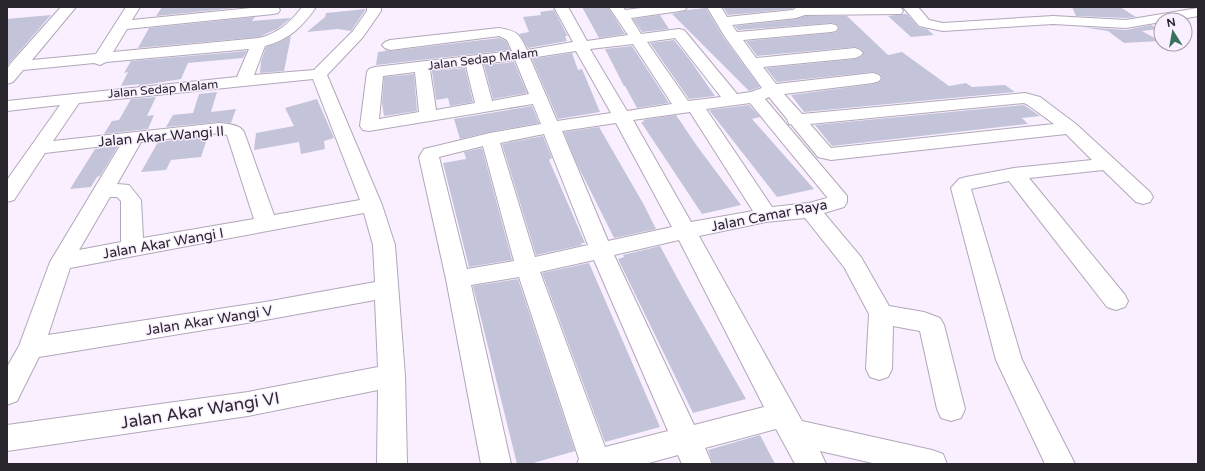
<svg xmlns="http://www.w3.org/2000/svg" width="1205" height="471" font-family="'Varela Round',sans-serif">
<rect width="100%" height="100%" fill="#f9efff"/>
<!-- building -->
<path fill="#c3c4d9" d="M162 7H246L156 16Z
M582 7H608L625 34 599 38Z
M723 7H794L792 9 728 15Z
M1072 7H1120L1136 17 1126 18 1076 16Z
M706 8 724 38 760 87 749 91 672 14 687 10Z
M366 9 351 31 338 29 307 32 325 17 326 13Z
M554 10 567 35 568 36H565L567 41 528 48 519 34 529 32 523 17 541 15 540 12Z
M903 14H907L918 27 927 29 934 35 911 37 888 16Z
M51 15 10 62 7 66V19Z
M660 15 669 29 642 32 633 19Z
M805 16H847L888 55 902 52 949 86 966 83 972 87 1005 85 1015 92 804 112 791 95 873 84 879 82 882 79 880 74 873 72 777 82 766 68 855 59 861 57 864 53 861 49 855 47 757 56 746 41 831 33 837 32 839 27 836 24 831 23 738 30 735 26 796 19Z
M255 17 252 21 291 18 277 29 259 37 138 48 149 28Z
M1151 25 1158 29 1142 31 1160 41 1124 43 1108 31 1082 27 1126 30Z
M291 36 284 71 260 73 261 61 266 47 282 41Z
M499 38 506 41 510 50 376 65 378 52 385 51V50L390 51Z
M674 40 690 60 715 96 689 99 650 43Z
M632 46 669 103 637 108 625 86H624L605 49Z
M247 51 243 58 188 63 181 79 138 86 140 84 121 86 128 72 124 73 131 61Z
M572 53 578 70 582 69 600 112 558 119 532 59Z
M514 62 527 93 493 99 484 65Z
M465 68 473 102 450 106 448 98 436 100 432 71Z
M414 74 417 111 384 116 382 103 384 77Z
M217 92 211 112 236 109 231 123 219 122 166 127 173 115 193 113 199 94Z
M156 97 147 116 154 115 148 129 104 134 112 121 119 120 131 99Z
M317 99 334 138 324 141 325 149 301 154 299 142 254 150 256 133 294 126 285 108Z
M749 105 760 117 752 119 814 189 777 197 709 110Z
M1024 105 1040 116 1022 118 1028 124 832 146 815 125Z
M532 106 539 123 490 132 460 139 454 119Z
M676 115 697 146 741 205 702 214 641 122H644L643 120Z
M599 127 644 205 656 229 614 238 576 162 564 132Z
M208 136 201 157 171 160 166 170 141 172 158 142Z
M543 136 552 158 549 160 585 243H581L582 245 536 255 502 144Z
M118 146 100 176 97 177 91 187 70 189 95 149Z
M482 148 512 260 469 267 443 163 466 159 464 152Z
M660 246 686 294 746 399 693 413 618 259 624 257 623 255Z
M589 263 660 427 605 442 542 273Z
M518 279 575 451 530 464H517L473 286Z
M760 435 775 464H713L708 450Z"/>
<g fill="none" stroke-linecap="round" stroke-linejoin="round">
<defs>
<path id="street" d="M61 7H76L32 60 96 54 126 7H140L132 20 261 7H278L280 10 278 13 273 14 127 29 113 52 259 38C277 34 291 22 302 7H316C303 26 289 40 265 46L254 75 314 70 353 31 367 11V7H381V11L363 37 327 75 382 205 395 245 405 376 407 464H377L378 390 248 416 7 451V425L248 392 378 367 375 300 265 320 39 357 17 401 7 405V367L19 346 50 262 121 144 45 153 14 200 7 202V180L60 105 7 111V101L237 77 249 49 106 62 100 65 94 63 23 70 13 82 7 84V69L11 63ZM313 79 360 200 274 215 244 132C239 124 228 124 219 123L53 141 79 103ZM219 133 227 135 254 219 143 238 141 200 129 185 117 184 141 142ZM110 197H117L121 201V242L79 250ZM364 213 373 245 375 282 265 302 48 335 70 268Z
M554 7H568L587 41 628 35 609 7H623L625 10 649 7H687L685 10 680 11 631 18 641 34 679 29 684 30 737 94 751 92 762 88 725 37 707 7H721L727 17 793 10 797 7H897L901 8 903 11 901 14 805 15 796 18 732 25 737 32 831 24 836 25 838 28 836 31 831 32 743 40 756 58 855 48 860 50 863 53 860 56 855 58 763 67 776 84 873 73 879 75 881 78 879 81 873 83 784 94 802 114 1025 93 1040 97 1076 124 1150 192 1153 197 1150 202 1143 204 1136 202 1103 170 1029 178 1125 295 1128 301 1125 307 1116 310 1107 307 1009 181 971 189 1022 360 1075 464H1045L996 360 951 188 959 179 966 177 1014 168 1092 160 1066 134 831 160 818 157 791 124H789L787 119 769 97 765 99 847 196V202L844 207 824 213 861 257 889 306 924 312 940 318 944 325 965 409 961 418 951 421 941 418 937 409 920 331 893 326 892 369 888 377 879 380 870 377 866 369 869 314 844 267 805 218 766 222 699 236 802 421 932 450 943 454 947 464H877L820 451 826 464H795L776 429 705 448 712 464H682L678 455 645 464H577L579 459 519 277 471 285 511 464H481L446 279 419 157 424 149 490 133 541 124 533 104 369 131 363 130 360 126 367 72 369 69 375 67 512 51 507 40 499 36 390 50 385 48 382 45 385 42 390 40 499 28C517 31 519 33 527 50L573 42ZM675 38 721 97 688 101 647 42ZM633 44 672 104 627 111 590 49ZM576 51 611 113 557 121 530 58ZM515 60 529 94 492 101 482 64ZM466 66 475 103 436 110 430 70ZM415 72 419 112 379 119 383 76ZM750 103 827 197V198L809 203 772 207 706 109ZM1024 103 1028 105 1054 124 831 148 810 124ZM690 112 753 211 691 222 633 120ZM616 123 672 227 608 241 562 131ZM544 134 588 245 535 257 500 143ZM483 146 514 261 467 269 439 157ZM679 240 764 407 694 425 614 255ZM594 260 668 431 605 447 540 272Z
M903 7H918L929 20 943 23 1053 16 1126 20 1198 8V16L1176 20H1161V22L1126 28 1053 24 943 31 919 26Z"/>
</defs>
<!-- street casing -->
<use href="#street" stroke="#b2a7b9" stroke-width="2"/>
<!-- street -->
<use href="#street" fill="#fff" fill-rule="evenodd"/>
</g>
<g text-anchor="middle" stroke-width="3" stroke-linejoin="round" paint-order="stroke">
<!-- far-street labels -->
<g font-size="12" fill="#2a262d" stroke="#f9efff">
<text transform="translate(483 59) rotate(-7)" y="4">Jalan Sedap Malam</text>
<text transform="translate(163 89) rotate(-5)" y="4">Jalan Sedap Malam</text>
</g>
<!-- street labels -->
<g font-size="14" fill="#2a262d" stroke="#f9efff">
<text transform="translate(161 136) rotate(-5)" y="5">Jalan Akar Wangi II</text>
<text transform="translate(769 215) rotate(-11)" y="5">Jalan Camar Raya</text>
<text transform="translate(163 243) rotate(-10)" y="5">Jalan Akar Wangi I</text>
<text transform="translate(209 320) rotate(-9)" y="5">Jalan Akar Wangi V</text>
</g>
<!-- near-street labels -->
<g font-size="17" fill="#2a262d" stroke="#f9efff">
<text transform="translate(200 410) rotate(-9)" y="6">Jalan Akar Wangi VI</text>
</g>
</g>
<!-- border -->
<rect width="1205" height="471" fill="none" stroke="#2a262d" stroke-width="16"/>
<!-- north arrow -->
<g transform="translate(1173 32) rotate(349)"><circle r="19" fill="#f9efff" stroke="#a69fab"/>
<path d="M0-3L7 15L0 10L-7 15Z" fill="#37725c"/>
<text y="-6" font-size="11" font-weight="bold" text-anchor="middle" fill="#2a262d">N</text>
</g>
</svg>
